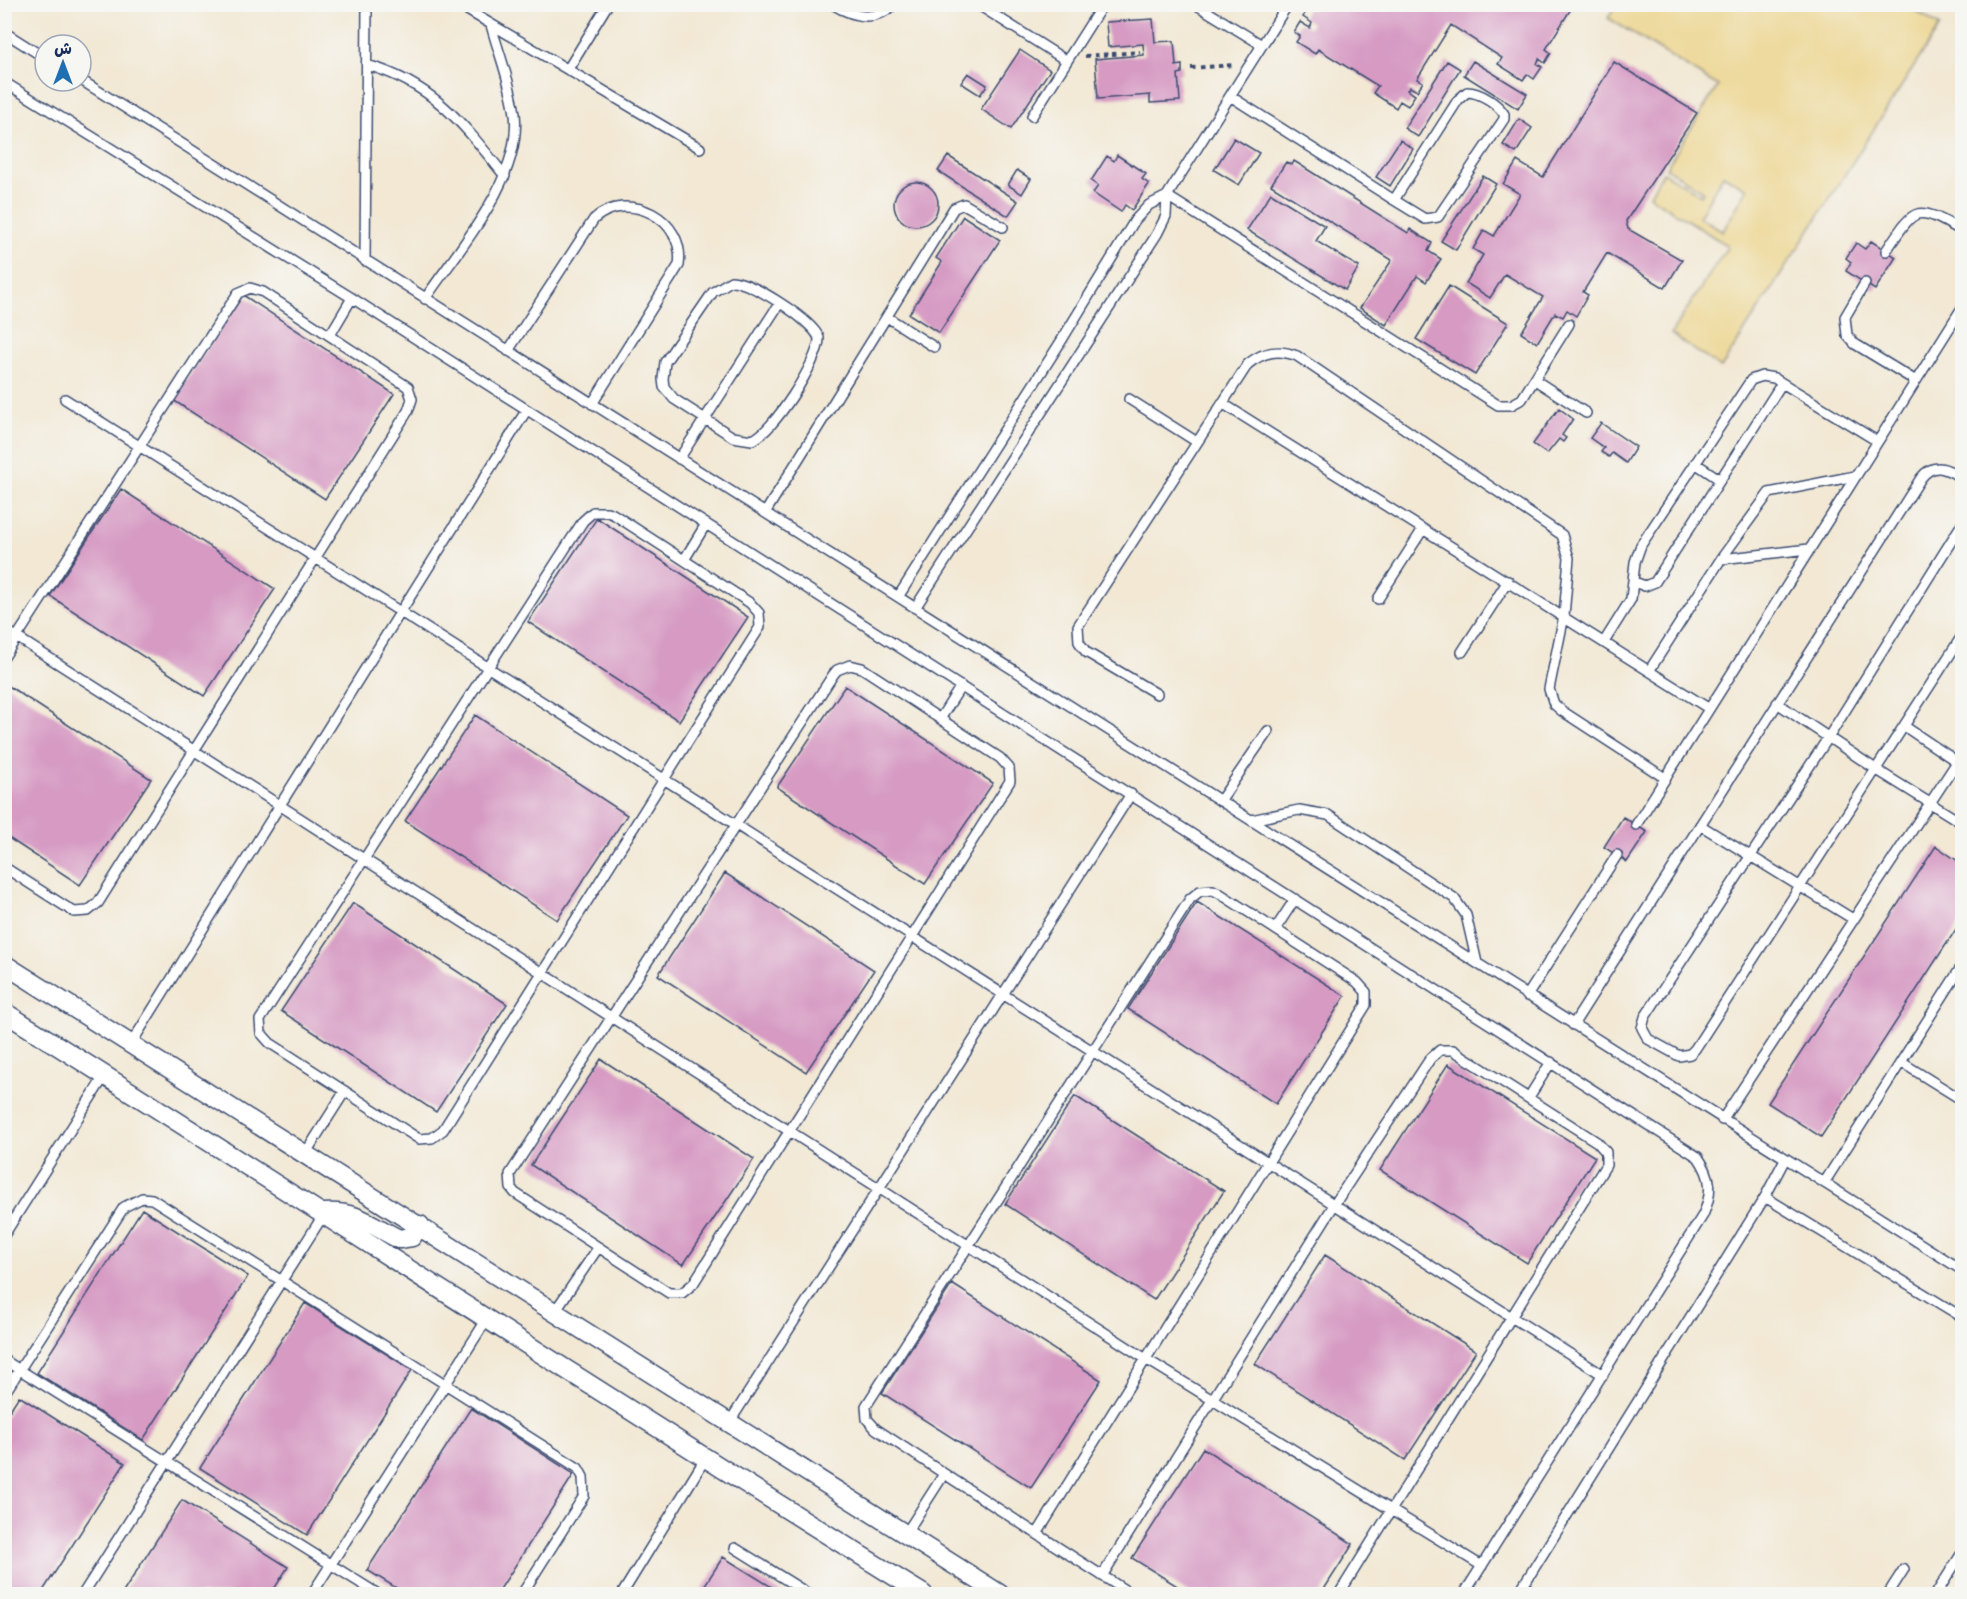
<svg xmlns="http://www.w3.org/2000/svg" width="1967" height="1599" font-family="Dekko,'Playpen Sans Arabic',sans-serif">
<rect width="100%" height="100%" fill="#f6f6f2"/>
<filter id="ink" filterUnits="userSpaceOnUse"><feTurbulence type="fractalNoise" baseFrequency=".0167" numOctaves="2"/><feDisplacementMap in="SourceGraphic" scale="12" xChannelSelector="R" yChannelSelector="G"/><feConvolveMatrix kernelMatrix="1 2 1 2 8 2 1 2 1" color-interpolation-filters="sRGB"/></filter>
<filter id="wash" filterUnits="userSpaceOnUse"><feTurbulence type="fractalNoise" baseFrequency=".008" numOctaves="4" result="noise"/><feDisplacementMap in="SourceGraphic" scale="24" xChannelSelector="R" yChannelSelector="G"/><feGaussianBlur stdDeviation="1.35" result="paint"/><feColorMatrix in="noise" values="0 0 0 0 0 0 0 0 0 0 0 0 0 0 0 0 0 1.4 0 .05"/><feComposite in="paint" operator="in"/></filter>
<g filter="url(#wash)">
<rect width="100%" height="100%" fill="#f2e8d4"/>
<!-- sand -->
<path fill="#eeda9e" stroke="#84847e" stroke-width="1.5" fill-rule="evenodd" d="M1617 4 1906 5 1940 26 1721 368 1671 334 1728 246 1649 196 1663 172 1701 195 1703 191 1666 168 1718 86 1608 18ZM1723 175 1747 189 1723 231 1699 217Z"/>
<g id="blocks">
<!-- building -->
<path fill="#d69ac3" d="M1316 4H1574L1546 49 1551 53 1545 63 1539 59 1537 64 1542 67 1534 79 1527 74 1523 80 1498 64 1502 58 1451 25 1417 79 1423 82 1417 91 1410 87 1407 90 1415 95 1408 106 1400 101 1396 108 1373 93 1378 86 1318 49 1315 54 1296 42 1300 36 1294 32 1300 22 1310 28 1312 23 1303 17 1308 8 1312 11Z
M1153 19 1155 42 1174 41 1176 66 1182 65V73L1178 74 1180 101 1150 103V95L1098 99 1095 59 1144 55 1143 44 1108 47 1106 22Z
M1020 50 1050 70 1011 129 981 109Z
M1447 61 1460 69 1418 137 1404 128Z
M1473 61 1527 94 1518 109 1464 75Z
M1614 62 1697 113 1626 221 1628 229 1682 260 1665 288 1607 253 1583 292 1588 295 1576 316 1567 310 1563 317 1555 313 1537 343 1521 333 1543 297 1505 274 1490 298 1466 283 1483 255 1473 249 1484 230 1494 236 1520 194 1503 184 1517 161 1543 177Z
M968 73 987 85 980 95 961 83Z
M1519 119 1532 128 1516 153 1503 145Z
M1234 138 1259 153 1239 185 1214 170Z
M1400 140 1413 149 1390 186 1376 177Z
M1117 155 1146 174 1142 179 1149 184 1132 210 1125 205 1121 212 1093 193 1098 186 1091 181 1107 156 1114 161Z
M948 156 1018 201 1008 216 938 171Z
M1294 161 1408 233 1410 229 1432 243 1428 251 1441 259 1426 282 1417 276 1386 325 1360 308 1392 260 1271 185 1286 162 1292 165Z
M1017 170 1031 179 1022 194 1008 185Z
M1483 176 1496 184 1456 250 1441 241Z
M894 204a22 22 0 1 1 44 0a22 22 0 1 1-44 0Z
M1271 193 1325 226 1316 241 1359 267 1345 290 1247 230Z
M963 216 1000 240 939 333 909 314 942 262 936 258Z
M1871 241 1896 257 1875 290 1846 271 1851 262 1846 258 1856 243 1865 249Z
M1449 286 1508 323 1475 375 1416 339Z
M243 295 394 394 325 499 173 400Z
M1559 408 1573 419 1562 435 1566 438 1563 442 1559 439 1547 454 1533 444Z
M1601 423 1636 447 1626 463 1612 453 1609 457 1601 452 1604 448 1590 438Z
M121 489 275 589 204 696 50 596Z
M597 518 748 617 679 721 528 622Z
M4 683 151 779 80 885 4 835Z
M845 686 993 783 925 884 777 787Z
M475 715 627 815 557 920 405 821Z
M1623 817 1647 832 1627 862 1604 847Z
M1936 846 1962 864V920L1821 1137 1768 1103Z
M725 873 874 970 806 1072 658 975Z
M1197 902 1345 996 1276 1104 1128 1009Z
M353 903 507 1004 436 1112 281 1011Z
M601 1059 754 1159 683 1265 531 1165Z
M1448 1064 1595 1157 1527 1263 1380 1170Z
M1075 1096 1224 1191 1154 1300 1005 1204Z
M142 1209 248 1276 143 1440 37 1373Z
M1325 1255 1476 1351 1405 1460 1255 1364Z
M952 1284 1101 1380 1031 1488 882 1393Z
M305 1303 412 1370 307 1535 200 1468Z
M19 1396 125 1463 41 1594H4V1419Z
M471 1408 574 1474 497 1594H406L367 1570Z
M1203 1448 1353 1544 1321 1594H1190L1132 1558Z
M182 1500 288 1567 271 1594H122Z
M723 1557 783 1594H699Z"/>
</g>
</g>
<g filter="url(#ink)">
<use href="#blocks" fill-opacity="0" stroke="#3b4b70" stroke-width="1.5"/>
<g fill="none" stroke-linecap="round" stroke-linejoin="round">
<defs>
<path id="service" d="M457 4 700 148
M832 4C853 17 875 23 895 4
M977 4 1067 61
M1195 4 1262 45
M1956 4 1962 9
M4 32 45 58
M367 65C434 84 463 124 505 176
M568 69 608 4
M81 80 1962 1270
M4 82 352 298 1698 1157C1712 1177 1713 1192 1703 1215L1464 1594
M1467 92C1480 92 1498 104 1504 114V119L1438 217 1425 219 1394 200 1458 100Z
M1230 96 1394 200
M1032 116 1103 4
M1167 196 1498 405H1511L1522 399 1569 324
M1886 251C1916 206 1915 204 1962 231
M365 261 367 4
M731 281C751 281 812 320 819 338 820 359 772 434 752 440L733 437 674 399 664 387 663 379 665 362 713 292Z
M1865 283 1845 317 1847 335 1855 344 1916 381
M425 299C460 247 522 179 515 114 511 84 499 54 491 25
M887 317 934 347
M330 335 352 298
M508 351 594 219C628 189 686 219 679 265L592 404
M1535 380 1586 413
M65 399 1603 1375
M1129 399 1197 442
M1222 403 1708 708
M679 459 779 304
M1695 463 1719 479
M593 512H607L613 514 750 603 759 613 760 627 443 1130 432 1138 419 1139 270 1043 261 1033 260 1020 583 521Z
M765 513 954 208 964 204 1003 227
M1962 524 1828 738 1645 1017 1642 1028 1648 1039 1679 1056 1690 1054 1695 1049 1962 636
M1721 559 1809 549
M684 560 706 524
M1634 582 1645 586 1655 582 1782 383
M898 597 1060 343 1135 220 1149 205 1167 196 1288 4
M1378 599 1423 529
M915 608 1157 234 1166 216 1167 196
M4 629 1146 1359 1482 1566
M1604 642 1631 599 1635 562 1641 545 1751 380 1762 376 1774 378 1877 441
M1462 652 1508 581
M4 657 238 293 250 288 263 292 408 387 412 399 408 411 98 903 88 911 74 912 4 867
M850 665 862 668 1000 758 1009 768 1010 781 693 1284 682 1293H669L515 1193 511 1188 510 1174 833 675 837 670Z
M1649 671 1721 559 1769 493 1855 476
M1157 694 1086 652 1079 642 1078 626 1248 364C1264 351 1279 349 1297 356L1562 535 1569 558 1564 616 1549 689 1554 704 1562 711 1665 778
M1777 703 1877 770 1962 823
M940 719 961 686
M1904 726 1962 765
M1220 801 1268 731
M1251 820 1299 810 1328 815 1454 898 1466 915 1477 963
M1636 825 1962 308
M1700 825 1853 919
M1276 928 1295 899
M1527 996 1617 855
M1573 1025 1921 478C1934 461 1948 469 1962 478
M131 1044 526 411
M1901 1062 1962 1100
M1529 1097 1551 1062
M1722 1120 1957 762
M305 1154 345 1091
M1824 1183 1962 966
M1765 1197 1962 1317
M4 1235 105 1075
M555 1311 598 1248
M4 1360 378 1594
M4 1394 124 1207 142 1198 152 1199 578 1468 583 1477 584 1496 522 1594
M729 1423 1131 794
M1037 1534 1366 1005V992L1357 982 1219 893 1213 890 1200 891 1190 899 866 1406 867 1419 876 1429C961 1485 1046 1540 1131 1594
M905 1535 944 1474
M735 1548 809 1594
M1102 1576 1334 1205 1430 1059 1440 1050H1453L1597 1142 1606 1152V1165L1339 1594
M83 1594 324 1214
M312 1594 487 1319
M622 1594 705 1459
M1518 1594 1765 1197 1785 1159
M1888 1594 1904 1569
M1936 1594 1962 1553"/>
<path id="minor" d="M4 964 1000 1594
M4 1012C312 1205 615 1404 923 1594
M324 1213C356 1210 372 1226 399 1239L412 1237 420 1225"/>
</defs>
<!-- service casing -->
<use href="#service" stroke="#3b4b70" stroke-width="12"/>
<!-- minor casing -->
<use href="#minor" stroke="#3b4b70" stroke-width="21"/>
<!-- path -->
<path stroke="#3b4b70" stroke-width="4" stroke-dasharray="4.5 4.5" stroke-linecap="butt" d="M1085 56 1140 52
M1191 68 1234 65"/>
<!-- service -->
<use href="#service" stroke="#fff" stroke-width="9"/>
<!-- minor -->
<use href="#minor" stroke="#fff" stroke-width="18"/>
</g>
</g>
<!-- margin -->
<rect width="1967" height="1599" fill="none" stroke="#f6f6f2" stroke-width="24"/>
<!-- north arrow -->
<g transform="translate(63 63)"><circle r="28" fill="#f6f6f2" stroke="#9ea6b7" stroke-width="1.5"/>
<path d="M0-4.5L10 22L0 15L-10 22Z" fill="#1f6fb2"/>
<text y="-9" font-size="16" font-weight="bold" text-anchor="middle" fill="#1b2f5e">ش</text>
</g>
</svg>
